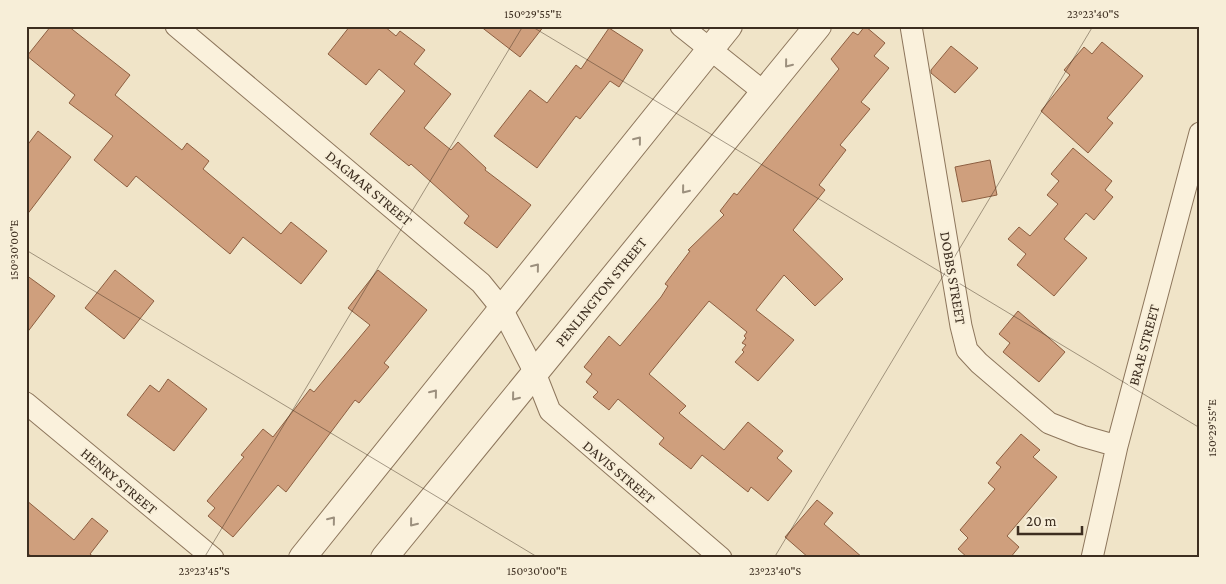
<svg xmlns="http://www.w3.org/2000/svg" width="1226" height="584" font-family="'Crimson Pro',serif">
<rect width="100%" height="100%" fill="#f0e4c8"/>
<!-- building -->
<path fill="#cf9f7d" stroke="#8d5f41" d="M51 26H68L130 75 115 95 182 150 187 143 209 161 203 169 281 234 291 222 327 251 301 284 243 237 230 254 136 176 127 187 94 160 113 136 69 103 75 95 27 56Z
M350 26H384L396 36 400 31 425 50 414 64 451 94 424 128 451 150 458 142 486 168 485 170 531 205 497 248 464 223 469 216 411 164 409 166 370 134 405 91 379 69 366 85 328 54Z
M480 26H544L520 57Z
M865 26 885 43 874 56 889 68 861 102 870 109 840 145 846 150 819 185 825 190 793 230 843 279 815 306 784 275 756 310 794 340 758 381 735 362 744 352 742 350 746 345 742 343 746 338 744 336 747 332 709 301 649 374 686 406 679 413 724 450 748 422 783 451 777 458 792 471 768 501 751 487 748 492 702 455 691 469 659 444 664 438 618 399 609 410 593 397 598 392 586 382 592 374 584 367 609 336 620 346 661 297 668 286 665 284 690 251 688 250 724 215 720 211 734 193 737 195 750 179 839 69 831 59 853 32 858 35Z
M609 28 643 50 619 87 610 81 580 119 576 116 537 168 494 136 530 90 547 103 576 65 581 69Z
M1102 42 1143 76 1107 118 1113 123 1088 153 1041 111 1070 75 1064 70 1084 47 1092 54Z
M951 46 978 68 955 93 931 73V70Z
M38 131 71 157 26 216V147Z
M1073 148 1112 181 1105 190 1113 197 1094 220 1086 213 1064 239 1087 258 1054 296 1017 265 1026 254 1008 239 1019 227 1030 236 1058 204 1047 195 1059 181 1051 174Z
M990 160 997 195 962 202 955 167Z
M115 270 154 301 124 339 85 308Z
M378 270 427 310 384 363 389 367 359 403 355 400 286 492 278 485 233 537 208 516 215 508 207 501 244 457 241 455 263 429 273 437 310 389 314 392 370 325 348 308Z
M26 275 55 296 26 334Z
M1018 311 1065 352 1039 382 1003 352 1010 343 999 334Z
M168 379 207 409 174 451 127 415 150 385 159 392Z
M1021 434 1040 450 1033 457 1057 477 1007 536 1019 547 1010 558H968L958 549 968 538 960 530 995 489 988 483 1001 467 996 463Z
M26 500 74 540 92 518 108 531 90 554 95 558H34L26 552Z
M817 500 833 513 824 524 863 558H809L785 537Z"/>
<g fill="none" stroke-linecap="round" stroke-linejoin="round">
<defs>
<path id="minor" d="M176 26 481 283 502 309 535 373 550 411 721 558
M681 26 765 93
M911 26 961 326 967 350 979 363 1049 423 1082 436 1117 446
M26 403 213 558
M1092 558 1117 446 1200 133"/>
<path id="tertiary" d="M302 558 729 26
M384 558 818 26"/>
</defs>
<!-- minor casing -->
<use href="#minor" stroke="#8d765c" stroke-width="23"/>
<!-- tertiary casing -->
<use href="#tertiary" stroke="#8d765c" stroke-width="28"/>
<!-- minor -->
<use href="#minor" stroke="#faf1dc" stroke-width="21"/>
<!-- tertiary -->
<use href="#tertiary" stroke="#faf1dc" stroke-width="26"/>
</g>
<!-- one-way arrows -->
<defs><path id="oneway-chevron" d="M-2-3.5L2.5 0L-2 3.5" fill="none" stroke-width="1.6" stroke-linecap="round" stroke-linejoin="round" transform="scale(1.25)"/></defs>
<g stroke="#9c907e">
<use href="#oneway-chevron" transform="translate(788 64) rotate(129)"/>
<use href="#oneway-chevron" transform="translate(638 140) rotate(-51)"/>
<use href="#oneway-chevron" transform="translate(685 190) rotate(129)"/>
<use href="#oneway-chevron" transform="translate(536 267) rotate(-51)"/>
<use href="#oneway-chevron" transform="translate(434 393) rotate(-51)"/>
<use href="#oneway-chevron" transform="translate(515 397) rotate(129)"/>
<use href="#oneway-chevron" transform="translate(332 520) rotate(-51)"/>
<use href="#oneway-chevron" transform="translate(413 523) rotate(129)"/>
</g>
<!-- ticks -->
<path fill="none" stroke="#3d2e20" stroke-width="1" stroke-opacity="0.45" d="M531 26 1200 428M26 250 539 558M204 558 523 26M774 558 1093 26"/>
<g text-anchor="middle" stroke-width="4" stroke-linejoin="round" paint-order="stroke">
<!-- street labels -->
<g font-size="15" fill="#3d2e20" stroke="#f7eed8">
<text transform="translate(369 188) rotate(40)" y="5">DAGMAR STREET</text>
<text transform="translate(953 278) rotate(80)" y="5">DOBBS STREET</text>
<text transform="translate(601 292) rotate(-51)" y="5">PENLINGTON STREET</text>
<text transform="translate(1144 345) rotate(-75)" y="5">BRAE STREET</text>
<text transform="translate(619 472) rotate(40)" y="5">DAVIS STREET</text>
<text transform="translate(119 481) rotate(40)" y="5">HENRY STREET</text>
</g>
</g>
<!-- border -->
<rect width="1226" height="584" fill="none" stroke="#f7eed8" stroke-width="55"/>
<!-- scale -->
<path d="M1018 526v8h64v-8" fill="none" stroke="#3d2e20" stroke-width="2.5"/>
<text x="1026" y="526" font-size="15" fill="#3d2e20" stroke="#f7eed8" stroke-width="4" paint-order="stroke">20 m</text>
<rect x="28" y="28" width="1170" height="528" fill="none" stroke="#3d2e20" stroke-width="2"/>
<g font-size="12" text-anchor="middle" fill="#3d2e20">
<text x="533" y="18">150°29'55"E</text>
<text x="1093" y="18">23°23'40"S</text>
<text transform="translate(14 250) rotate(-90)" y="4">150°30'00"E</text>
<text transform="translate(1212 428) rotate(-90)" y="4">150°29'55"E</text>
<text x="204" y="575">23°23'45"S</text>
<text x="537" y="575">150°30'00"E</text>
<text x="775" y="575">23°23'40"S</text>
</g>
</svg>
